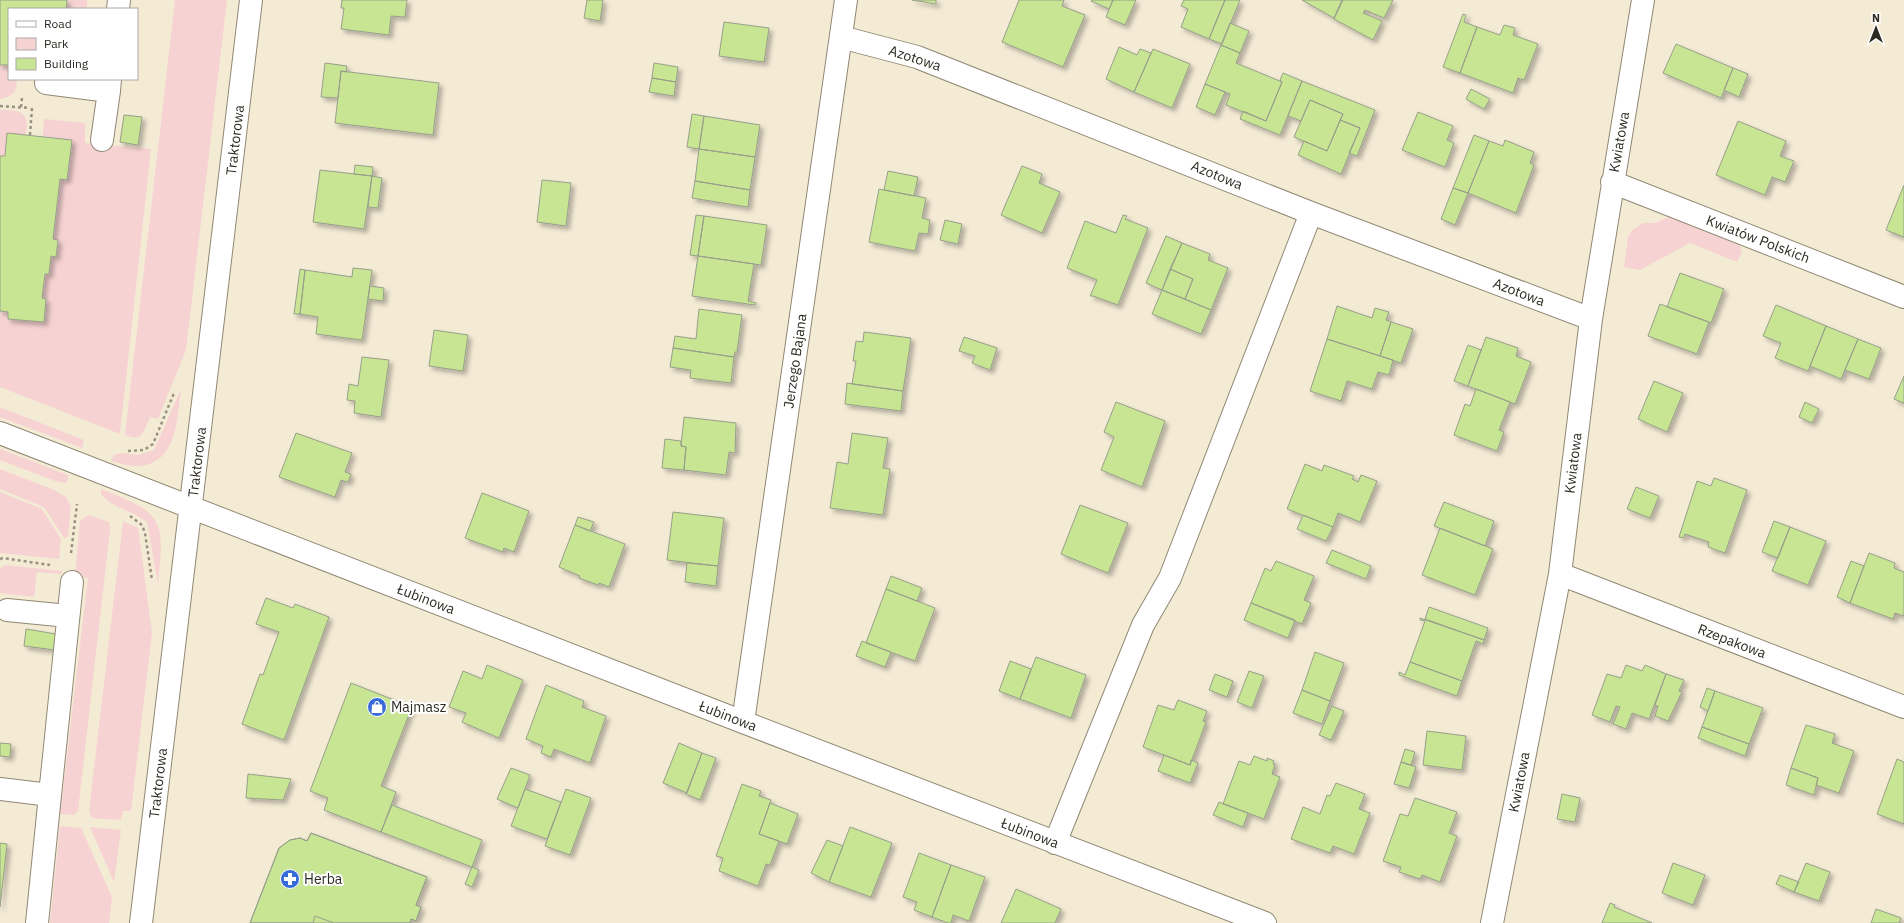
<svg xmlns="http://www.w3.org/2000/svg" width="1904" height="923" font-family="'IBM Plex Sans',sans-serif">
<defs>
<filter id="shadow"><feDropShadow dx="3.5" dy="3.5" stdDeviation="2" flood-color="#0004"/></filter>
</defs>
<rect width="100%" height="100%" fill="#f4ebd5"/>
<!-- green -->
<path fill="#f6d3d2" d="M67 0H87V9H66Z
M175 0H227L186 350 158 419 150 417C144 430 143 443 125 435Z
M0 65H9V79H17C16 93 14 96 0 99Z
M0 110C21 110 29 111 26 135L7 133 5 156H0Z
M44 119 85 123V143L151 149 120 434 0 387V311L8 312V319L44 322 46 299 42 298 45 274H49L51 256H56L58 240 53 239 60 179H67L72 140 43 136Z
M1669 217 1739 244 1742 252 1737 262 1690 243 1640 270 1624 267 1628 237 1632 230 1643 223H1655Z
M181 389C177 420 177 468 133 466 125 465 119 463 111 461L114 455 120 453 138 455 154 450Z
M0 407 84 440 82 448 0 417Z
M0 449 68 475V480L65 483 55 481 0 460Z
M0 469 54 490 66 497 71 507 68 537 64 538 44 507 0 489Z
M101 489C163 513 165 518 158 584L147 522C134 511 110 507 101 494Z
M0 492 42 509 61 539 59 559 0 553Z
M88 515 109 522 110 530 78 811 74 815 60 814 88 578 75 576 80 521Z
M123 521 138 528 152 633 131 811H123L121 820 92 818 89 811Z
M5 565 62 571V574L37 572 34 597 0 593V569Z
M60 826 81 828 112 897 109 923H50Z
M90 827 121 830 114 882Z"/>
<!-- building -->
<path fill="#c7e593" stroke="#979f8a" filter="url(#shadow)" d="M0 0H67L66 9H9V65H0Z
M342 0H407L405 17 391 16 389 35 341 29 344 8H341Z
M587 0H603L600 21 584 18Z
M912 0H936V4Z
M1019 0H1064L1062 6 1085 15 1063 67 1002 42Z
M1092 0H1113L1109 9 1091 1Z
M1113 0H1136L1125 25 1106 17Z
M1184 0H1225L1209 39 1181 27 1188 9 1181 6Z
M1225 0H1240L1222 44 1209 39Z
M1302 0H1342L1334 18Z
M1343 0H1393L1384 18 1365 10 1363 13 1382 21 1373 40 1334 19Z
M1463 14 1466 15 1464 22 1477 27 1460 73 1443 67Z
M724 22 769 28 764 62 719 56Z
M1230 23 1249 31 1240 53 1221 45Z
M1504 25 1515 28 1513 35 1538 44 1524 80 1518 78 1513 93 1460 73 1477 27 1500 35Z
M1676 44 1733 68 1721 98 1663 73Z
M1221 45 1240 53 1236 63 1282 82 1266 121 1226 105 1230 94 1205 84Z
M1119 47 1137 55 1140 49 1151 53 1134 92 1106 79Z
M1153 49 1190 64 1172 108 1134 92Z
M325 63 347 66 346 72 341 71 338 98 321 97Z
M654 63 678 67 676 82 652 78Z
M1733 68 1748 74 1739 97 1724 90Z
M341 71 439 83 433 135 335 123Z
M1283 73 1302 81 1280 135 1240 119 1243 111 1266 121 1282 82 1280 80Z
M652 78 676 82 674 96 649 92Z
M1302 81 1375 110 1357 156 1349 153 1360 128 1340 120 1343 114 1310 100 1301 121 1288 116Z
M1205 84 1225 92 1215 115 1196 107Z
M1471 89 1490 99 1484 109 1466 99Z
M1310 100 1343 114 1327 151 1294 137Z
M1418 112 1453 126 1447 140 1454 143 1445 167 1402 150Z
M692 114 704 116 699 149 687 147Z
M124 115 142 117 138 145 120 142Z
M704 116 760 125 755 157 699 149Z
M1340 120 1360 128 1341 174 1298 155 1304 141 1327 151Z
M1738 121 1786 141 1780 156 1794 161 1785 182 1772 177 1765 195 1716 175Z
M7 133 72 140 67 180 60 179 53 239 58 240 56 257 51 256 49 274H45L42 298 46 299 44 322 8 319V312L0 311V156H5Z
M1474 135 1489 141 1468 193 1453 188Z
M1505 140 1534 152 1530 163 1534 165 1516 213 1468 193 1489 141 1503 146Z
M699 149 755 157 750 190 695 181Z
M355 165 373 167 372 176 354 174Z
M1022 166 1042 174 1039 183 1060 192 1042 233 1001 215Z
M320 170 372 176 364 229 313 222Z
M888 171 918 177 914 196 884 190Z
M372 176 382 178 378 208 368 207Z
M542 180 571 183 566 226 537 222Z
M695 181 750 190 748 207 692 198Z
M1904 185V237L1886 230Z
M1453 188 1468 193 1455 225 1441 219Z
M879 189 926 198 922 218 930 220 928 234 919 233 915 251 869 242Z
M696 215 704 216 698 256 690 255Z
M1123 215 1127 216 1125 219 1148 228 1118 305 1093 296H1090L1097 280 1067 268 1085 221 1116 233Z
M704 216 767 225 761 265 698 256Z
M945 220 962 224 958 244 940 240Z
M1166 236 1182 243 1162 290 1146 283Z
M1182 243 1210 254 1208 260 1228 268 1211 310 1185 299 1193 279 1170 269Z
M698 256 754 264 748 301 756 303 755 305 692 296Z
M353 268 372 270 362 340 316 334 318 317 300 314 305 270 352 277Z
M300 269 305 270 300 314H294Z
M1170 269 1193 279 1185 299 1162 290Z
M1680 273 1724 289 1711 323 1667 307Z
M370 286 384 288 383 301 368 299Z
M1162 290 1211 310 1201 334 1152 314Z
M1660 304 1709 322 1697 354 1648 336Z
M1776 305 1826 326 1808 371 1775 358 1781 343 1763 336Z
M1337 306 1372 318 1375 308 1389 312 1386 320 1391 322 1380 356 1327 339Z
M699 309 742 315 737 352H735L734 357 673 348 675 336 696 339Z
M1391 322 1413 329 1401 363 1380 356Z
M1826 326 1858 339 1841 379 1810 366Z
M434 330 468 335 463 371 429 366Z
M864 332 911 338 903 391 852 384 856 361H853L856 341 863 342Z
M964 337 997 348 990 370 972 363 975 356 959 351Z
M1486 337 1518 348 1516 356 1531 362 1515 404 1468 386Z
M1327 339 1393 360 1389 375 1378 372 1372 389 1347 381 1341 401 1310 391Z
M1858 339 1881 348 1869 379 1845 370Z
M1468 345 1481 350 1468 386 1454 381Z
M673 348 734 357 731 383 690 378 691 370 670 367Z
M362 357 389 360 381 417 354 413 355 401 347 400 349 384 358 386Z
M1904 376V403L1894 399Z
M1654 381 1683 393 1667 432 1638 419Z
M847 383 903 391 901 411 845 404Z
M1476 389 1510 402 1499 430 1504 432 1497 451 1454 435 1465 404 1470 406Z
M1116 402 1165 421 1142 487 1101 470 1114 437 1104 432Z
M1805 402 1819 409 1812 423 1799 417Z
M684 417 736 423 735 453 729 452 726 475 684 470 686 447 681 446Z
M296 433 352 453 345 472 351 474 348 482 341 480 335 497 279 477Z
M852 433 888 438 883 468 890 469 883 515 830 508 837 462 848 464Z
M665 439 681 441V446L686 447 684 470 662 468Z
M1305 464 1322 471 1324 465 1354 476 1352 479 1358 482 1361 475 1377 481 1360 522 1338 513 1333 527 1287 509Z
M1714 478 1747 490 1725 553 1708 547 1709 542 1685 534 1683 538 1679 537 1697 481 1711 486Z
M1636 487 1659 496 1650 518 1627 509Z
M482 493 529 511 514 552 504 548 503 552 465 538Z
M1444 502 1494 521 1485 546 1434 526Z
M1080 505 1128 523 1108 573 1061 554Z
M673 512 724 518 718 566 667 560Z
M1303 515 1333 527 1326 541 1297 529Z
M578 517 594 522 590 531 575 525Z
M1774 521 1790 527 1778 558 1762 552Z
M575 525 625 544 609 587 599 583 598 585 579 578 580 576 559 567Z
M1790 527 1826 541 1808 585 1772 571Z
M1440 528 1493 549 1475 595 1422 575Z
M1332 550 1371 566 1366 579 1326 563Z
M1869 553 1895 563 1894 568 1904 572V616L1895 613 1893 619 1850 603Z
M1276 561 1314 576 1304 600 1311 603 1302 624 1251 603 1265 568 1271 571Z
M1851 561 1864 566 1850 603 1837 597Z
M687 563 718 566 716 586 685 582Z
M891 576 922 588 917 601 886 589Z
M886 589 935 608 915 661 866 643Z
M266 598 293 608 295 604 329 617 284 740 242 724 260 674 263 675 279 632 256 624Z
M1251 603 1295 620 1288 638 1244 620Z
M1429 607 1488 628 1484 640 1425 619Z
M1420 618 1484 640 1483 644 1476 641 1462 681 1410 662 1425 621 1420 620Z
M26 629 56 634 55 650 24 646Z
M862 641 891 652 885 667 856 656Z
M1315 652 1344 663 1330 701 1302 690Z
M1036 657 1086 675 1071 718 1020 699Z
M1010 661 1031 669 1020 699 999 691Z
M1410 662 1462 681 1457 696 1399 675V672L1405 675Z
M487 665 523 680 499 738 462 722 466 713 449 707 463 671 482 679Z
M1626 665 1642 671 1645 665 1666 674 1649 719 1632 713 1626 729 1613 724 1620 707 1616 706 1610 722 1592 715 1607 674 1621 678Z
M1249 671 1264 676 1252 708 1237 702Z
M1215 674 1233 681 1227 697 1209 690Z
M1666 674 1684 680 1679 691 1682 692 1668 721 1655 716 1658 706 1655 705Z
M351 683 412 707 381 786 396 792 381 832 324 810 328 798 310 791Z
M546 685 584 701 582 707 606 716 590 763 554 749 551 757 541 753 543 746 526 739Z
M1707 688 1715 691 1708 711 1700 707Z
M1302 690 1330 701 1322 724 1293 713Z
M1715 691 1763 708 1749 744 1702 727Z
M1178 700 1207 711 1203 721 1206 722 1190 765 1143 747 1158 705 1174 710Z
M1332 706 1344 711 1331 740 1319 735Z
M1806 725 1835 734 1832 743 1854 751 1839 793 1816 785 1818 778 1791 768Z
M1702 727 1749 744 1745 756 1698 738Z
M1427 731 1466 736 1462 770 1423 765Z
M0 743 11 744 10 757 0 756Z
M679 743 702 753 687 793 663 783Z
M1405 749 1415 752 1411 765 1401 762Z
M702 753 716 758 700 800 686 794Z
M1164 755 1190 765 1191 760 1198 763 1190 783 1158 771Z
M1254 756 1267 761V758L1274 761 1273 764H1275L1272 774 1280 777 1264 819 1223 804 1239 761 1250 765Z
M1897 759 1904 762V824L1877 814Z
M1401 762 1416 767 1409 788 1394 784Z
M511 768 530 775 518 808 497 799Z
M1791 768 1818 778 1814 795 1786 785Z
M248 774 291 779 283 800 246 798Z
M1336 783 1365 794 1359 809 1370 813 1354 854 1333 846 1330 853 1291 839 1303 807 1320 814 1327 795 1330 796Z
M742 784 761 791 759 796 771 800 759 834 779 841 770 865 766 864 758 886 719 871 723 858 716 856Z
M525 789 561 802 547 839 511 826Z
M566 789 591 798 570 855 545 846Z
M1562 794 1580 798 1575 822 1557 819Z
M1415 798 1457 812 1449 833 1457 836 1440 882 1422 875 1420 879 1399 872 1401 867 1383 861 1400 814 1408 816Z
M1219 802 1248 813 1243 827 1213 815Z
M770 803 798 814 787 844 759 834Z
M392 805 482 840 472 867 381 832Z
M850 827 892 843 871 897 829 882Z
M311 833 427 877 416 905 421 907 416 921 411 919 410 923H334L315 916 313 923H250L279 848 290 840 300 838 307 841Z
M311 833 427 877 416 905 421 907 416 921 411 919 410 923H250L279 848 290 840 300 838 307 841Z
M827 840 843 846 829 882 811 873Z
M0 843 7 844 0 907Z
M919 853 951 865 932 917 914 910 917 902 903 897Z
M1673 863 1705 875 1693 905 1662 893Z
M1806 863 1830 872 1819 901 1794 892Z
M951 865 985 877 969 921 953 915 951 923H948L932 917Z
M472 867 479 870 472 887 465 884Z
M1780 875 1799 882 1794 892 1776 884Z
M1016 889 1061 909 1055 923H1001Z
M1610 903 1615 905 1614 907 1652 923H1602Z
M1876 909 1901 918 1899 923H1871Z"/>
<g fill="none" stroke-linecap="round" stroke-linejoin="round">
<defs>
<path id="minor" d="M118 9 119 0
M841 37 917 57 1311 213 1591 319
M46 83 109 91 110 79
M102 140 109 91
M1612 182 1904 297
M0 433 743 722 1265 923
M1560 574 1904 707
M7 610 68 616
M743 722 846 0
M0 789 50 795 72 582
M1055 843 1143 625 1170 578 1311 213
M37 923 50 795
M1492 923 1560 574 1591 319 1643 0"/>
<path id="major" d="M141 923 251 0"/>
</defs>
<!-- minor casing -->
<use href="#minor" stroke="#908874" stroke-width="24"/>
<!-- major casing -->
<use href="#major" stroke="#908874" stroke-width="24"/>
<!-- path -->
<path stroke="#989182" stroke-width="2.5" stroke-dasharray="3 3" stroke-linecap="butt" d="M0 106 30 108
M21 107 22 98
M30 135 32 108
M128 451 144 450 153 444 174 393
M130 516 142 525 145 533 152 580
M71 553 77 504
M0 559 3 558 50 565"/>
<!-- minor -->
<use href="#minor" stroke="#fff" stroke-width="22"/>
<!-- major -->
<use href="#major" stroke="#fff" stroke-width="22"/>
</g>
<!-- icons -->
<defs>
<symbol id="shop-disc" viewBox="-11 -11 22 22"><circle r="9.5" fill="#386ada" stroke="#fff"/><path d="M-5-2.5h2.3a2.7 3.5 0 0 1 5.4 0H5L5.5 6h-11ZM-1.5-2.5h3a1.5 2.3 0 0 0-3 0Z" fill="#fff"/></symbol>
<symbol id="pharmacy-disc" viewBox="-11 -11 22 22"><circle r="9.5" fill="#386ada" stroke="#fff"/><path d="M-2-6h4v4h4v4h-4v4h-4v-4h-4v-4h4Z" fill="#fff"/></symbol>
</defs>
<g fill-rule="evenodd">
<use href="#shop-disc" x="366" y="696" width="22" height="22"/>
<use href="#pharmacy-disc" x="279" y="868" width="22" height="22"/>
</g>
<g text-anchor="middle" stroke-width="4" stroke-linejoin="round" paint-order="stroke">
<!-- street labels -->
<g font-size="14" fill="#2d2a22" stroke="#fff">
<text transform="translate(915 58) rotate(18)" y="5">Azotowa</text>
<text transform="translate(235 140) rotate(-83)" y="5">Traktorowa</text>
<text transform="translate(1619 142) rotate(-80)" y="5">Kwiatowa</text>
<text transform="translate(1217 175) rotate(22)" y="5">Azotowa</text>
<text transform="translate(1758 239) rotate(21)" y="5">Kwiatów Polskich</text>
<text transform="translate(1519 292) rotate(21)" y="5">Azotowa</text>
<text transform="translate(795 361) rotate(-82)" y="5">Jerzego Bajana</text>
<text transform="translate(197 462) rotate(-83)" y="5">Traktorowa</text>
<text transform="translate(1573 463) rotate(-83)" y="5">Kwiatowa</text>
<text transform="translate(426 599) rotate(21)" y="5">Łubinowa</text>
<text transform="translate(1732 641) rotate(21)" y="5">Rzepakowa</text>
<text transform="translate(728 716) rotate(21)" y="5">Łubinowa</text>
<text transform="translate(1519 782) rotate(-79)" y="5">Kwiatowa</text>
<text transform="translate(158 783) rotate(-83)" y="5">Traktorowa</text>
<text transform="translate(1030 833) rotate(21)" y="5">Łubinowa</text>
</g>
<!-- poi labels -->
<g font-size="14" fill="#2d2a22" stroke="#fff" text-anchor="start">
<text x="391" y="712">Majmasz</text>
<text x="304" y="884">Herba</text>
</g>
</g>
<!-- legend -->
<rect x="8" y="8" width="130" height="72" fill="#ffffff" stroke="#abaaa7"/>
<rect x="16" y="21" width="20" height="6" fill="#ffffff" stroke="#abaaa7"/>
<text x="44" y="28" font-size="12" fill="#2d2a22">Road</text>
<rect x="16" y="38" width="20" height="12" fill="#f6d3d2" stroke="#abaaa7"/>
<text x="44" y="48" font-size="12" fill="#2d2a22">Park</text>
<rect x="16" y="58" width="20" height="12" fill="#c7e593" stroke="#abaaa7"/>
<text x="44" y="68" font-size="12" fill="#2d2a22">Building</text>
<!-- north arrow -->
<g transform="translate(1876 28)" stroke="#ffffff" stroke-width="3" paint-order="stroke">
<path d="M0-3L7 15L0 10L-7 15Z" fill="#2d2a22"/>
<text y="-6" font-size="11" font-weight="bold" text-anchor="middle" fill="#2d2a22">N</text>
</g>
</svg>
